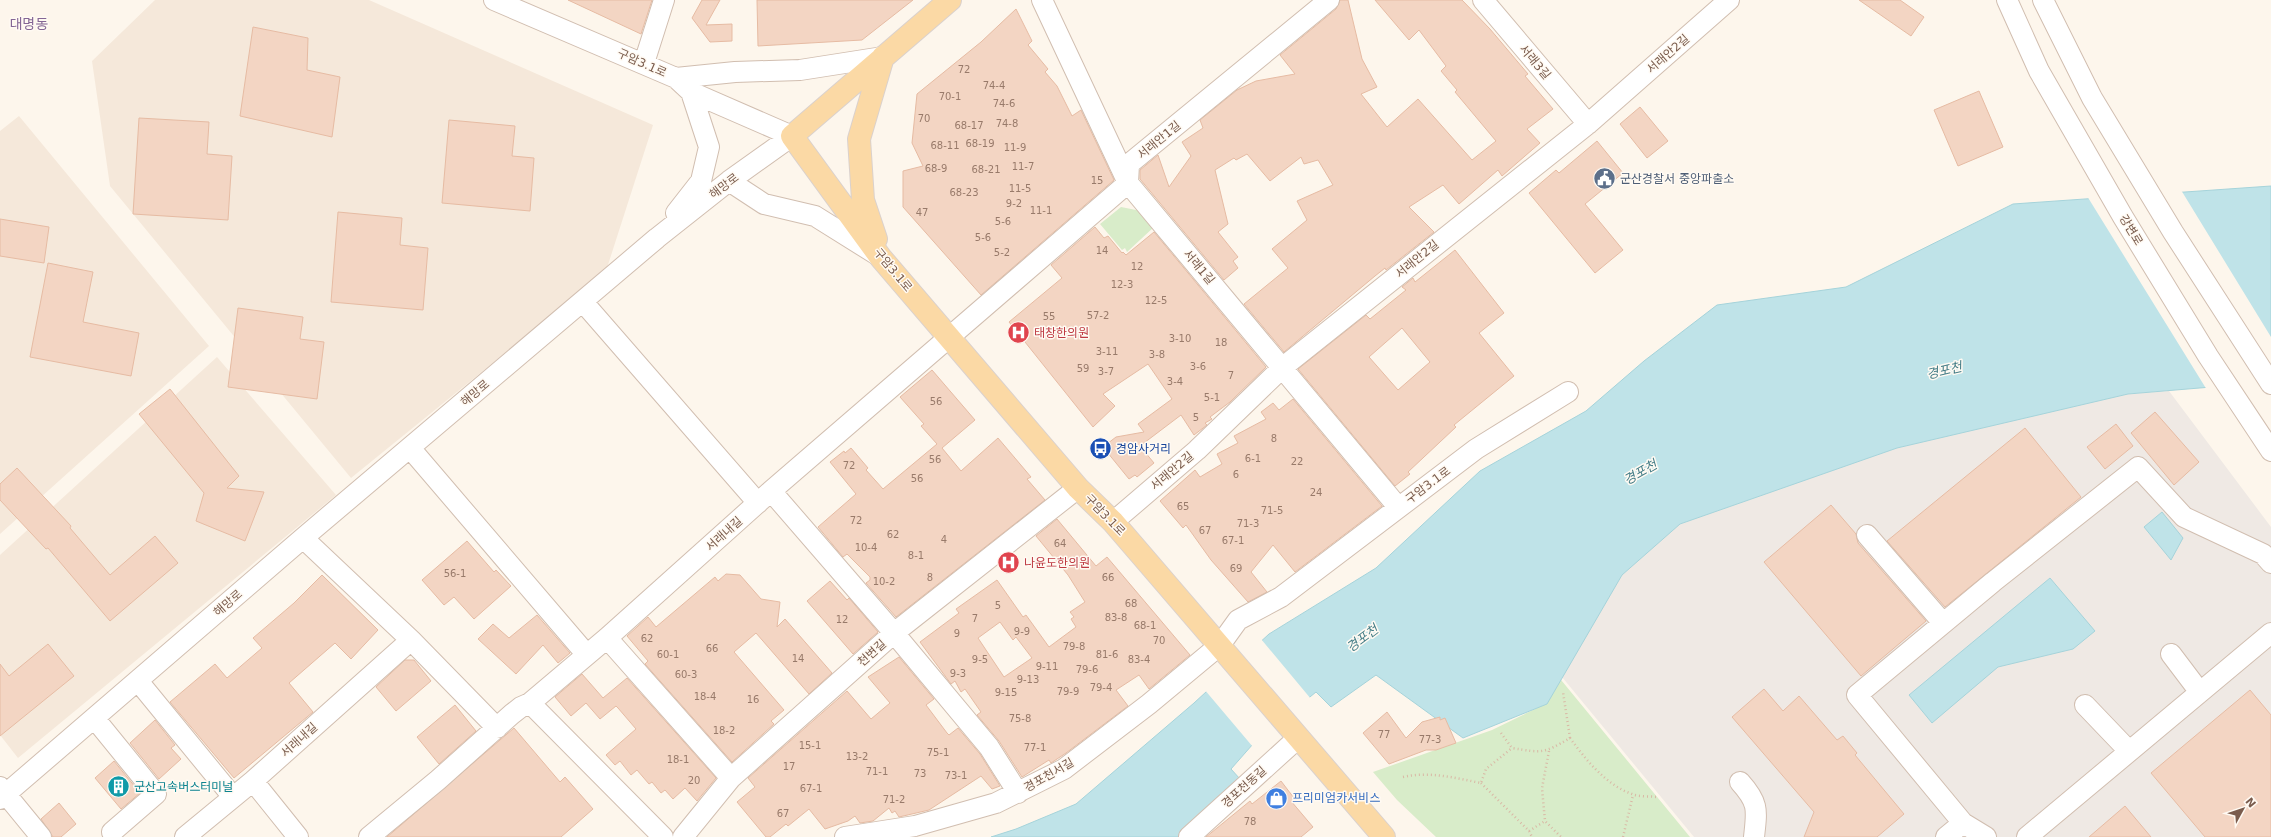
<svg xmlns="http://www.w3.org/2000/svg" width="2271" height="837" font-family="'DejaVu Sans','Noto Sans KR',sans-serif">
<rect width="100%" height="100%" fill="#fdf6ec"/>
<!-- residential -->
<path fill="#f5e8da" d="M155 0H369L653 125 606 271 351 478 110 186 92 61Z
M19 116 209 346 0 534V131Z
M217 357 336 495 18 758 0 735V555Z"/>
<!-- industrial -->
<path fill="#efe9e4" d="M2169 391 2271 527V837H1694L1562 677 1622 575 1680 524 1897 448 2128 394Z"/>
<!-- green -->
<path fill="#d8ecc9" d="M1121 207 1141 211 1154 227 1127 252 1125 248 1122 250 1100 224Z
M1557 675 1690 837H1436L1397 800 1373 772 1492 730 1535 709Z"/>
<!-- water -->
<path fill="#bfe3e8" stroke="#a5d3da" d="M2271 186V382L2128 394 1897 448 1680 524 1622 575 1547 704 1463 738 1376 675 1331 707 1316 692 1253 744 1231 769 1240 779 1180 837H991L1016 829 1076 804 1194 703 1269 634 1376 568 1480 471 1586 411 1644 361 1717 305 1846 287 2013 204Z
M2162 512 2183 538 2171 560 2144 527Z
M2050 578 2095 631 2073 649 1998 667 1932 723 1909 695Z"/>
<!-- pier -->
<path fill="#fdf6ec" d="M2181 190 2271 337V384L2207 390 2087 196Z
M1261 639 1311 699 1253 747 1204 689Z"/>
<!-- building -->
<path fill="#f3d5c3" stroke="#e6bba3" fill-rule="evenodd" d="M568 0H652L641 34Z
M702 0H720L706 25 732 24V41L710 42 692 18Z
M757 0H913L862 40 758 46Z
M1340 0H1348L1362 59 1377 87 1361 94 1387 127 1418 99 1472 160 1496 141 1455 92 1457 90 1441 71 1446 66 1419 30 1409 40 1375 0H1462L1490 29 1528 74 1525 76 1553 109 1527 129 1540 143 1502 176 1498 170 1459 204 1443 185 1409 207 1434 232 1386 270 1385 268 1375 276 1284 352 1244 304 1288 268 1272 249 1307 220 1297 201 1333 185 1318 160 1304 164 1301 157 1270 181 1247 154 1236 160 1234 158 1215 170 1228 224 1218 232 1238 257 1233 261 1238 268 1224 280 1140 179V170L1158 155 1169 187 1191 156 1182 142 1203 128 1200 120 1237 90 1256 81 1295 74 1280 55 1336 9Z
M1859 0H1900L1924 17 1911 36Z
M1016 9 1032 41 1028 45 1048 69 1045 72 1057 86 1072 116 1081 110 1114 180 981 295 903 207V171L923 166 912 143 917 94 981 42Z
M253 27 308 38 307 70 340 77 332 137 240 116Z
M1979 91 2003 147 1958 166 1934 110Z
M1640 107 1668 141 1647 158 1620 124Z
M139 118 209 122 207 154 232 156 228 220 133 214Z
M449 120 515 126 512 156 534 158 530 211 442 203Z
M1597 141 1623 173 1585 204 1623 250 1595 273 1529 193 1556 170 1559 173Z
M338 212 402 218 400 245 428 248 423 310 331 302Z
M0 219 49 227 44 263 0 256Z
M1095 227 1104 238 1108 236 1122 253 1123 252 1126 255 1154 232 1266 367 1230 402 1210 417 1212 419 1205 423 1207 425 1194 435 1181 415 1140 446 1154 463 1137 477 1135 475 1129 479 1103 447 1116 437 1144 432 1138 424 1172 399 1148 364 1103 394 1115 406 1093 427 1009 322 1062 278 1051 265Z
M1455 250 1504 313 1479 333 1514 376 1454 425 1456 427 1408 472 1410 474 1395 486 1298 369 1366 315 1370 319 1406 290 1402 287 1413 278 1415 282ZM1402 328 1430 362 1398 390 1369 357Z
M48 263 93 272 83 322 139 333 131 376 30 357Z
M238 308 303 317 300 339 324 342 317 399 228 387Z
M932 370 975 420 942 448 961 471 998 438 1031 477 1027 479 1045 500 896 617 866 583 870 580V577L847 554 843 557 818 527 856 494 830 462 844 451 845 453 851 448 868 468 866 470 883 489 937 444 921 426 924 424 900 397Z
M170 389 239 476 227 488 264 492 245 541 196 521 204 493 139 414Z
M1293 399 1382 506 1295 572 1273 545 1251 572 1267 592 1248 602 1211 560 1186 525 1183 528 1160 501 1195 470 1200 477 1222 464 1217 454 1238 443 1234 436 1266 419 1261 412 1273 403 1279 410Z
M2155 412 2199 462 2174 485 2131 433Z
M2116 424 2133 446 2105 469 2087 447Z
M2025 428 2081 497 1945 607 1887 541Z
M17 468 71 526 70 528 110 575 155 536 178 563 110 621 48 548 46 549 0 500V484Z
M1831 505 1856 534 1858 543 1926 621 1861 676 1764 562Z
M1057 519 1096 566 1107 557 1190 655 1149 689 1139 675 1116 690 1128 706 1066 753 1051 763 1049 760 1022 777 999 741 977 715 981 712 965 689 961 692 955 681 951 684 920 642 959 613 956 609 997 580 1023 617 1026 615 1049 647 1076 627 1071 619 1074 617 1070 612 1085 602 1068 575 1036 536ZM1000 622 1013 640 1016 637 1032 658 1004 677 978 638Z
M467 541 494 572 496 570 511 586 474 619 454 597 444 605 422 580Z
M726 574 740 575 761 599 780 602 777 627 785 619 832 673 809 694 756 633 734 652 784 710 771 721 774 724 732 762 645 664 648 661 627 636 648 617 656 627 715 577 718 581Z
M322 575 378 630 351 659 335 643 289 683 313 712 234 778 170 702 215 664 227 678 262 648 253 638 294 603Z
M830 581 847 600 849 598 878 632 853 654 807 601Z
M537 615 570 653 558 663 543 645 516 674 478 639 493 624 509 638Z
M48 644 74 676 0 736V664L9 676Z
M899 657 934 699 926 705 947 733 949 735 958 728 980 754 1000 786 992 789 981 776 929 810 899 817 895 811 892 813 889 808 873 821 860 823 855 816 848 821 825 829 809 809 788 826 786 824 770 837H766L737 802 755 787 748 778 847 691 871 719 890 703 868 677Z
M405 660H414L431 681 396 711 376 687Z
M582 674 603 698 627 678 716 778 697 801 685 788 673 799 665 790 661 793 652 782 649 784 637 770 631 775 620 761 615 765 606 755 636 729 618 708 616 706 600 719 586 703 571 716 555 697Z
M1764 689 1783 711 1799 696 1837 740 1843 736 1857 753 1855 755 1904 814 1877 837H1804L1814 812 1732 717Z
M2250 690 2271 715V837H2205L2151 773Z
M455 705 476 731 439 764 417 737Z
M1387 712 1406 738 1422 722 1440 717V720L1445 718 1456 743 1436 750H1426L1389 764 1363 733Z
M155 720 175 745 171 748 181 759 159 779 130 743Z
M514 728 560 782 565 777 593 809 561 837H387Z
M114 761 140 793 121 809 95 778Z
M1281 781 1294 798 1291 801 1313 827 1301 837H1206L1250 801 1252 804Z
M59 803 76 824 61 837H53L41 819Z
M2125 806 2151 837H2089Z"/>
<g fill="none" stroke-linecap="round" stroke-linejoin="round">
<defs>
<path id="minor" d="M494 0 676 78 691 92 792 136
M1042 0 1128 183 1398 507
M1483 0 1588 124
M2007 0 2039 71 2123 217 2208 356 2271 451
M2043 0 2092 98 2173 232 2271 384
M644 63 664 0
M676 78 735 72 800 70 883 57
M729 181 764 204 815 216 879 256
M676 213 701 181 709 147 691 92
M583 302 758 503
M410 448 587 655
M771 491 894 633 989 747 1018 793
M1113 522 1197 450 1283 367 1588 124 1729 0
M1867 535 1943 623
M303 538 411 640 497 728
M607 638 731 778
M2171 654 2199 691
M138 681 233 797
M530 703 663 837
M2085 705 2129 751
M95 719 156 794 112 832
M253 781 298 837
M1740 782C1759 803 1757 810 1754 837
M0 787 41 837
M0 799 303 538 657 238 729 181 792 136
M1963 823 1857 695 1993 582 2138 467 2184 517 2263 554 2271 563
M185 837 253 781 411 640
M369 837 438 780 512 714 521 707 530 703 607 638 771 491 1128 183 1129 164 1329 0
M683 837 731 778 894 633 1078 488
M845 837 915 826 996 803 1064 769 1149 704 1220 645 1238 620 1281 597 1476 449 1568 392
M1189 837 1298 738
M1946 837 1963 823 1986 837
M2027 837 2271 633"/>
<path id="major" d="M950 0 792 136 881 258 1078 488 1113 522 1384 837
M876 239 863 200 859 139 883 57"/>
</defs>
<!-- minor casing -->
<use href="#minor" stroke="#d1beb0" stroke-width="22"/>
<!-- major casing -->
<use href="#major" stroke="#dad1cd" stroke-width="24"/>
<!-- path -->
<path stroke="#d9b8a5" stroke-width="2.5" stroke-dasharray="1 3" stroke-linecap="butt" d="M1501 733 1512 748C1542 753 1543 754 1570 738L1563 692
M1570 738C1586 760 1606 785 1632 794 1639 797 1649 796 1657 797
M1549 751 1542 788 1545 821 1561 837
M1403 777C1430 771 1455 778 1481 783L1486 769 1512 748
M1481 783 1529 831 1532 837
M1529 831 1545 821
M1623 837 1633 795"/>
<!-- minor -->
<use href="#minor" stroke="#fff" stroke-width="20"/>
<!-- major -->
<use href="#major" stroke="#fbd9a5" stroke-width="22"/>
</g>
<!-- icons -->
<defs>
<symbol id="civic-disc" viewBox="-11 -11 22 22"><circle r="9.5" fill="#5c6f8a" stroke="#fffaf3"/><path d="M-.6-6.5H3V-4.5H.6V-3L4-1V1h2V6H-6V1h2V-1L-.6-3ZM-1.2 2.5V6h2.4V2.5Z" fill="#fff"/></symbol>
<symbol id="hospital-disc" viewBox="-11 -11 22 22"><circle r="9.5" fill="#e0444e" stroke="#fffaf3"/><path d="M-5-5h3v3.5h4V-5h3V5h-3V1.5h-4V5h-3Z" fill="#fff"/></symbol>
<symbol id="bus-disc" viewBox="-11 -11 22 22"><circle r="9.5" fill="#1a4fb4" stroke="#fffaf3"/><path d="M-5-6H5V4H4V6H2V4H-2V6H-4V4H-5ZM-3.5-4V0h7V-4ZM-3.5 1.2v1.5H-2V1.2ZM2 1.2v1.5H3.5V1.2Z" fill="#fff"/></symbol>
<symbol id="building-disc" viewBox="-11 -11 22 22"><circle r="9.5" fill="#0f9aa8" stroke="#fffaf3"/><path d="M-4-6H4V6H1V3H-1V6H-4ZM-2.5-4.3h1.7v1.8h-1.7ZM.8-4.3h1.7v1.8H.8ZM-2.5-1h1.7V.8h-1.7ZM.8-1h1.7V.8H.8Z" fill="#fff"/></symbol>
<symbol id="shop-disc" viewBox="-11 -11 22 22"><circle r="9.5" fill="#3f7fe0" stroke="#fffaf3"/><path d="M-5-2.5h2.3a2.7 3.5 0 0 1 5.4 0H5L5.5 6h-11ZM-1.5-2.5h3a1.5 2.3 0 0 0-3 0Z" fill="#fff"/></symbol>
</defs>
<g fill-rule="evenodd">
<use href="#civic-disc" x="1592" y="166" width="25" height="25"/>
<use href="#hospital-disc" x="1006" y="320" width="25" height="25"/>
<use href="#bus-disc" x="1088" y="436" width="25" height="25"/>
<use href="#hospital-disc" x="996" y="550" width="25" height="25"/>
<use href="#building-disc" x="106" y="774" width="25" height="25"/>
<use href="#shop-disc" x="1264" y="786" width="25" height="25"/>
</g>
<g text-anchor="middle" stroke-width="3" stroke-linejoin="round" paint-order="stroke">
<!-- number labels -->
<g font-size="10" fill="#987a6a">
<text x="964" y="73">72</text>
<text x="994" y="89">74-4</text>
<text x="950" y="100">70-1</text>
<text x="1004" y="107">74-6</text>
<text x="924" y="122">70</text>
<text x="1007" y="127">74-8</text>
<text x="969" y="129">68-17</text>
<text x="980" y="147">68-19</text>
<text x="945" y="149">68-11</text>
<text x="1015" y="151">11-9</text>
<text x="1023" y="170">11-7</text>
<text x="936" y="172">68-9</text>
<text x="986" y="173">68-21</text>
<text x="1097" y="184">15</text>
<text x="1020" y="192">11-5</text>
<text x="964" y="196">68-23</text>
<text x="1014" y="207">9-2</text>
<text x="1041" y="214">11-1</text>
<text x="922" y="216">47</text>
<text x="1003" y="225">5-6</text>
<text x="983" y="241">5-6</text>
<text x="1102" y="254">14</text>
<text x="1002" y="256">5-2</text>
<text x="1137" y="270">12</text>
<text x="1122" y="288">12-3</text>
<text x="1156" y="304">12-5</text>
<text x="1098" y="319">57-2</text>
<text x="1049" y="320">55</text>
<text x="1180" y="342">3-10</text>
<text x="1221" y="346">18</text>
<text x="1107" y="355">3-11</text>
<text x="1157" y="358">3-8</text>
<text x="1198" y="370">3-6</text>
<text x="1083" y="372">59</text>
<text x="1106" y="375">3-7</text>
<text x="1231" y="379">7</text>
<text x="1175" y="385">3-4</text>
<text x="1212" y="401">5-1</text>
<text x="936" y="405">56</text>
<text x="1196" y="421">5</text>
<text x="1274" y="442">8</text>
<text x="1253" y="462">6-1</text>
<text x="935" y="463">56</text>
<text x="1297" y="465">22</text>
<text x="849" y="469">72</text>
<text x="1236" y="478">6</text>
<text x="917" y="482">56</text>
<text x="1316" y="496">24</text>
<text x="1183" y="510">65</text>
<text x="1272" y="514">71-5</text>
<text x="856" y="524">72</text>
<text x="1248" y="527">71-3</text>
<text x="1205" y="534">67</text>
<text x="893" y="538">62</text>
<text x="944" y="543">4</text>
<text x="1233" y="544">67-1</text>
<text x="1060" y="547">64</text>
<text x="866" y="551">10-4</text>
<text x="916" y="559">8-1</text>
<text x="1236" y="572">69</text>
<text x="455" y="577">56-1</text>
<text x="930" y="581">8</text>
<text x="1108" y="581">66</text>
<text x="884" y="585">10-2</text>
<text x="1131" y="607">68</text>
<text x="998" y="609">5</text>
<text x="1116" y="621">83-8</text>
<text x="975" y="622">7</text>
<text x="842" y="623">12</text>
<text x="1145" y="629">68-1</text>
<text x="1022" y="635">9-9</text>
<text x="957" y="637">9</text>
<text x="647" y="642">62</text>
<text x="1159" y="644">70</text>
<text x="1074" y="650">79-8</text>
<text x="712" y="652">66</text>
<text x="668" y="658">60-1</text>
<text x="1107" y="658">81-6</text>
<text x="798" y="662">14</text>
<text x="980" y="663">9-5</text>
<text x="1139" y="663">83-4</text>
<text x="1047" y="670">9-11</text>
<text x="1087" y="673">79-6</text>
<text x="958" y="677">9-3</text>
<text x="686" y="678">60-3</text>
<text x="1028" y="683">9-13</text>
<text x="1101" y="691">79-4</text>
<text x="1068" y="695">79-9</text>
<text x="1006" y="696">9-15</text>
<text x="705" y="700">18-4</text>
<text x="753" y="703">16</text>
<text x="1020" y="722">75-8</text>
<text x="724" y="734">18-2</text>
<text x="1384" y="738">77</text>
<text x="1430" y="743">77-3</text>
<text x="810" y="749">15-1</text>
<text x="1035" y="751">77-1</text>
<text x="938" y="756">75-1</text>
<text x="857" y="760">13-2</text>
<text x="678" y="763">18-1</text>
<text x="789" y="770">17</text>
<text x="877" y="775">71-1</text>
<text x="920" y="777">73</text>
<text x="956" y="779">73-1</text>
<text x="694" y="784">20</text>
<text x="811" y="792">67-1</text>
<text x="894" y="803">71-2</text>
<text x="783" y="817">67</text>
<text x="1250" y="825">78</text>
</g>
<!-- street labels -->
<g font-size="12" fill="#7a5c4d" stroke="#fffaf3">
<text transform="translate(1668 54) rotate(-41)" y="4">서래안2길</text>
<text transform="translate(1535 62) rotate(50)" y="4">서래3길</text>
<text transform="translate(642 63) rotate(24)" y="4">구암3.1로</text>
<text transform="translate(1159 140) rotate(-39)" y="4">서래안1길</text>
<text transform="translate(724 186) rotate(-37)" y="4">해망로</text>
<text transform="translate(2131 230) rotate(59)" y="4">강변로</text>
<text transform="translate(1417 259) rotate(-39)" y="4">서래안2길</text>
<text transform="translate(1199 267) rotate(50)" y="4">서래1길</text>
<text transform="translate(893 270) rotate(50)" y="4">구암3.1로</text>
<text transform="translate(475 393) rotate(-40)" y="4">해망로</text>
<text transform="translate(1172 471) rotate(-40)" y="4">서래안2길</text>
<text transform="translate(1428 485) rotate(-37)" y="4">구암3.1로</text>
<text transform="translate(1105 515) rotate(46)" y="4">구암3.1로</text>
<text transform="translate(724 534) rotate(-42)" y="4">서래내길</text>
<text transform="translate(228 603) rotate(-41)" y="4">해망로</text>
<text transform="translate(872 653) rotate(-42)" y="4">천변길</text>
<text transform="translate(299 740) rotate(-42)" y="4">서래내길</text>
<text transform="translate(1049 775) rotate(-30)" y="4">경포천서길</text>
<text transform="translate(1244 787) rotate(-42)" y="4">경포천동길</text>
</g>
<!-- service labels -->
<g font-size="12" fill="#4e5e75" stroke="#fffaf3" text-anchor="start">
<text x="1620" y="183">군산경찰서 중앙파출소</text>
</g>
<!-- health labels -->
<g font-size="12" fill="#be3a42" stroke="#fffaf3" text-anchor="start">
<text x="1034" y="337">태창한의원</text>
<text x="1024" y="567">나윤도한의원</text>
</g>
<!-- transit labels -->
<g font-size="12" fill="#164399" stroke="#fffaf3" text-anchor="start">
<text x="1116" y="453">경암사거리</text>
</g>
<!-- culture labels -->
<g font-size="12" fill="#0d838f" stroke="#fffaf3" text-anchor="start">
<text x="134" y="791">군산고속버스터미널</text>
</g>
<!-- shop labels -->
<g font-size="12" fill="#366cbe" stroke="#fffaf3" text-anchor="start">
<text x="1292" y="802">프리미엄카서비스</text>
</g>
<!-- water labels -->
<g font-size="13" font-style="italic" fill="#437c86" stroke="#fffaf3">
<text transform="translate(1944 370) rotate(-13)" y="5">경포천</text>
<text transform="translate(1640 472) rotate(-30)" y="5">경포천</text>
<text transform="translate(1362 638) rotate(-37)" y="5">경포천</text>
</g>
<!-- quarter labels -->
<g font-size="14" fill="#846695" stroke="#fffaf3">
<text x="29" y="29">대명동</text>
</g>
</g>
<!-- north arrow -->
<g transform="translate(2243 809) rotate(50)" stroke="#fffaf3" stroke-width="3" paint-order="stroke">
<path d="M0-3L7 15L0 10L-7 15Z" fill="#7a5c4d"/>
<text y="-6" font-size="11" font-weight="bold" text-anchor="middle" fill="#7a5c4d">N</text>
</g>
</svg>
